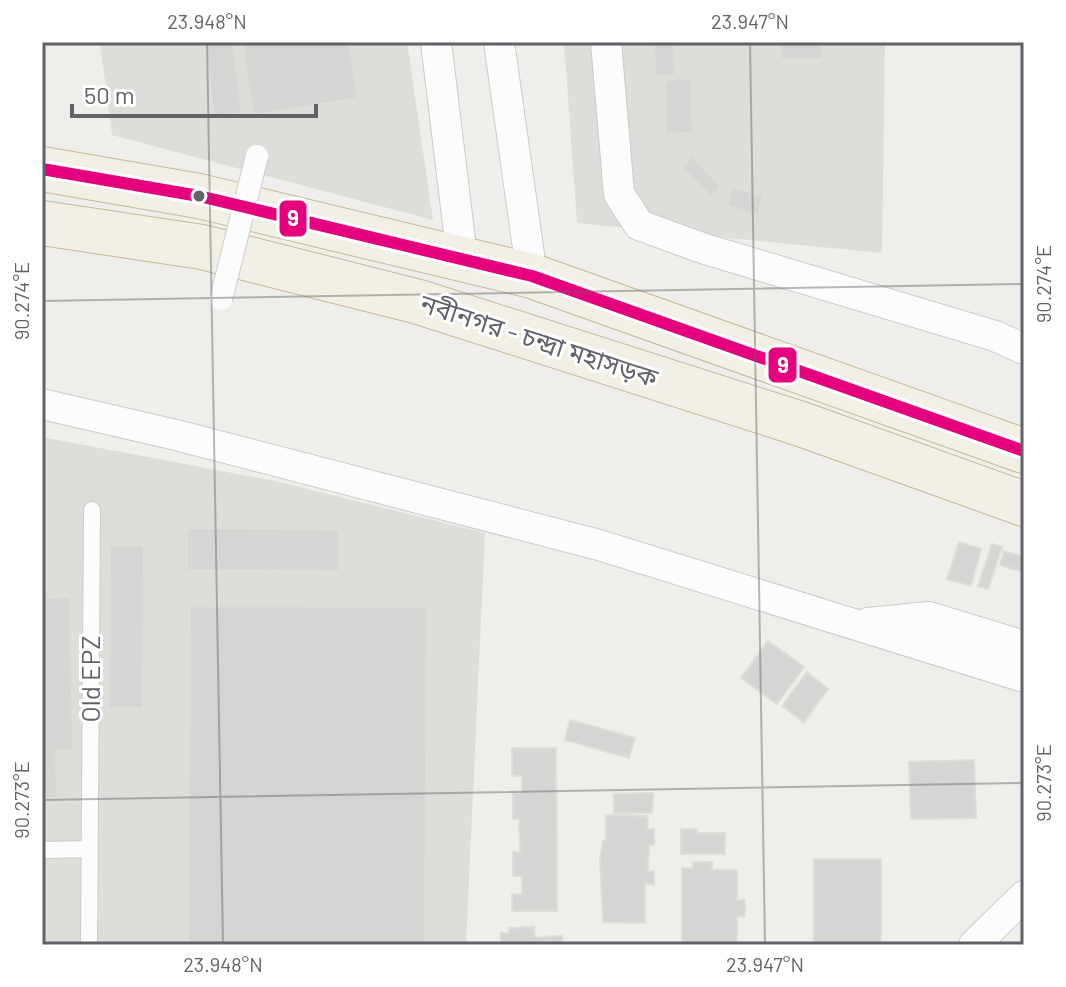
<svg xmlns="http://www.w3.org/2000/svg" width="1066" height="987" font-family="Barlow,'Noto Sans Bengali',sans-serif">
<rect width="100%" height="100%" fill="#efeeea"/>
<!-- industrial -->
<path fill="#dfddda" d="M100 42H407L433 220 112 135Z
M564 42H885L882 253 577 223Z
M42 437 275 481 485 533 466 945H42Z"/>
<!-- building -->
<path fill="#d6d5d3" stroke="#deddd9" stroke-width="2" d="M205 42H233L242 113 214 117Z
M242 42H349L358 98 253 115Z
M654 42H674L675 75 655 76Z
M781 42H822L823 59H781Z
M691 79 693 133 666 134 665 80Z
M692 156 721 187 711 197 682 167Z
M733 187 763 196 758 215 727 206Z
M187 528 339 529V571L187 570Z
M959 542 981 549 971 586 947 579Z
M992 544 1002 547 988 589 978 586Z
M110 546H144L143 708H109Z
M1004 551 1024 557V572L1000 565Z
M70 597 73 750H56L57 798H42V598Z
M190 606 427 607 425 945H188Z
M768 641 804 667 777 704 741 678Z
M807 672 828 689 804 722 782 706Z
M570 720 635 738 629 758 565 740Z
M512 748H556L557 911H512V895L522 894V876H513V852H520L519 819H513V793H522V776H512Z
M974 760 976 818 911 819 909 762Z
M653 793 652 813H614V794Z
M606 815 648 816 647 829H654V845H649L648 871H654V885L645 884V923L603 922 600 860 603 841H606Z
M681 829H697V833H725V854H681Z
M814 859H881V945H814Z
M693 862H712V870H737V900H745V916L737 917V944L682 945V868H693Z
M534 927 535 937 562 936V945H501V933H509V928Z"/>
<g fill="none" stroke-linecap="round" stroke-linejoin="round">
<defs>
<path id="service" d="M42 850 90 849
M89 945 92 510"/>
<path id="minor" d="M436 42 462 257
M499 42 532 276
M606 42 619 194 639 225 705 249 995 336 1024 349
M42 404 176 435 599 545 1024 677
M868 623 929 617 1024 646
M974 945 1024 896"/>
<path id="trunk" d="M42 169 199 196 532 276 1024 451
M42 223 202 247 419 302 801 424 1024 504"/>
</defs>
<!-- service casing -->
<use href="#service" stroke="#cbcccc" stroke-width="18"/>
<!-- minor casing -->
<use href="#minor" stroke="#cbcccc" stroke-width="32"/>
<!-- trunk casing -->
<use href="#trunk" stroke="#c8b996" stroke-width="46"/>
<!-- service -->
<use href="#service" stroke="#fdfcfc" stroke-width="16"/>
<!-- minor -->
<use href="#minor" stroke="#fdfcfc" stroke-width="30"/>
<!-- trunk -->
<use href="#trunk" stroke="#f2f0e6" stroke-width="44"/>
<defs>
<path id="pedestrian-bridge" d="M221 299 257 156"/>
</defs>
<!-- pedestrian-bridge casing -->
<use href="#pedestrian-bridge" stroke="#cbcccc" stroke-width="24" stroke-linecap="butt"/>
<!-- pedestrian-bridge -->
<use href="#pedestrian-bridge" stroke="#fdfcfc" stroke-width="22"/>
<defs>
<path id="bus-1" d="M42 169 199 196 532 276 1024 451"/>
</defs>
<!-- bus-1 casing -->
<use href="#bus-1" stroke="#fff" stroke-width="18"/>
<!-- bus-1 -->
<use href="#bus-1" stroke="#e5007d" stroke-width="12"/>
</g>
<!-- ticks -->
<path fill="none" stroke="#5f6368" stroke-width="2" stroke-opacity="0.45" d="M207 42 223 945M750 42 765 945M42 301 1024 284M42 800 1024 783"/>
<!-- markers -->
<circle fill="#5f6368" stroke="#fff" stroke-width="3" cx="199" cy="196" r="7"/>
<g text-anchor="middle" stroke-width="6" stroke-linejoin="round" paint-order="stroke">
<!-- street labels -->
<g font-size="26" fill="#5f6368" stroke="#fff">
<text transform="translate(539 341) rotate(18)" y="9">নবীনগর - চন্দ্রা মহাসড়ক</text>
<text transform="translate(91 679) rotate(-90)" y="9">Old EPZ</text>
</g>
</g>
<g stroke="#fff" stroke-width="3">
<rect x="278" y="199" width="30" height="39" rx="8" fill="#e5007d"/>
<rect x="767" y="346" width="31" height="38" rx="8" fill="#e5007d"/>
</g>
<g font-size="22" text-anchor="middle" font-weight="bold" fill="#fff">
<text x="293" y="226">9</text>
<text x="783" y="373">9</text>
</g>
<!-- border -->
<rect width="1066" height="987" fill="none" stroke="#ffffff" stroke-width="88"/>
<!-- scale -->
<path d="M72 104v12h244v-12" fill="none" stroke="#5f6368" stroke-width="4"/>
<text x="84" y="104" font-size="24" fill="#5f6368" stroke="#ffffff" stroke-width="6" paint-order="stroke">50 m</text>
<rect x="44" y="44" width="978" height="899" fill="none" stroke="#5f6368" stroke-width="3"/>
<g font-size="20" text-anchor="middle" fill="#5f6368">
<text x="207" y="29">23.948°N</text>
<text x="750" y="29">23.947°N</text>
<text transform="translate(1044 284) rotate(-90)" y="7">90.274°E</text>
<text transform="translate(22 301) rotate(-90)" y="7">90.274°E</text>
<text transform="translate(1044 783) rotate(-90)" y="7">90.273°E</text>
<text transform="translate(22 800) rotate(-90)" y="7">90.273°E</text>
<text x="223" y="972">23.948°N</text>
<text x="765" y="972">23.947°N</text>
</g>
</svg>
